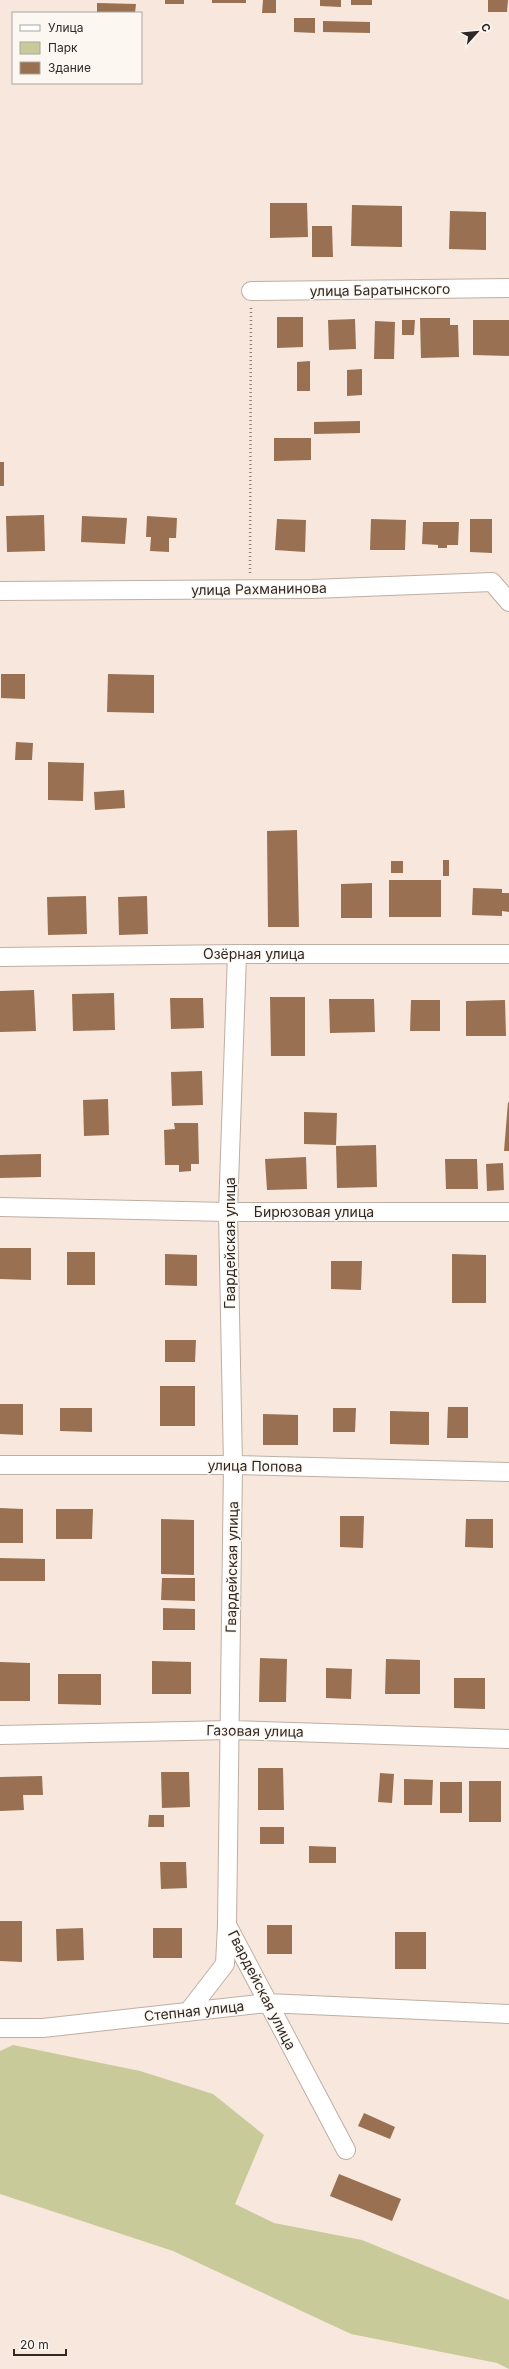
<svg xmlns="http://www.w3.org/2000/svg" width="509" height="2369" font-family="Inter,sans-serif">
<rect width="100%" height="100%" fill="#f7e7dc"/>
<!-- green -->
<path fill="#c8cb99" d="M13 2045 140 2071 213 2094 264 2135 235 2204 274 2223 362 2240 509 2300V2369L497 2363 351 2334 173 2251 0 2194V2051Z"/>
<!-- building -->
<path fill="#997152" d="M165 0H184V4H165Z
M212 0H246V3H212Z
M263 0H276V13H262Z
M320 0H341V7L320 6Z
M351 0H372V5H351Z
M488 0H508L507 12H488Z
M97 3 136 4 135 13H97Z
M294 18H315V33L294 32Z
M323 21 370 22V33L323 32Z
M270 203H307L308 237 270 238Z
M352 205 402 206V247L351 246Z
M450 211 486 212V250L449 249Z
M312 226H332L333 257H312Z
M277 317H303V347L277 348Z
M420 318H450V325H458L459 357 421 358Z
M355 319 356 349 329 350 328 320Z
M402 320H415L414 335H402Z
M473 320H509V356L473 355Z
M375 321 395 322 394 359H374Z
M310 361V391H297V362Z
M362 369V395L347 396V370Z
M360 421V433L314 434V422Z
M274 438H311V460L274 461Z
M0 462H4V486H0Z
M44 515 45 551 7 552 6 516Z
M82 516 127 518 125 544 81 542Z
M147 516 177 518 176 538H169V552L150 551 151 537H146Z
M277 519 306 520 305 552 275 550Z
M371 519 406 520 405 550H370Z
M470 519H492V553L470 552Z
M423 522H459L458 545H447V548H438V545L422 544Z
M1 674H25V699L1 698Z
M108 674 154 675V713L107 712Z
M16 742 33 743 32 760H15Z
M48 762 84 763 83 801 48 800Z
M124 790 125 808 95 810 94 792Z
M297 830 299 927H268L267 831Z
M443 860H449V876H443Z
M391 861H403V873H391Z
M389 880H441V917H389Z
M372 883V918H341V884Z
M473 888 502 889V893H509V912L502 911V916L472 915Z
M86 896 87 934 48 935 47 897Z
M147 896 148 934 119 935 118 897Z
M34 990 36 1031 0 1032V991Z
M114 993 115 1030 73 1031 72 994Z
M270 997H305V1056H271Z
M170 998H203L204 1028 171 1029Z
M329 999H374L375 1032 330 1033Z
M411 1000H440V1031H410Z
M505 1000 506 1036H466V1001Z
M202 1071 203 1105 172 1106 171 1072Z
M108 1099 109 1135 84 1136 83 1100Z
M508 1102 509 1103V1151H504Z
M304 1112 337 1113 336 1145 304 1144Z
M174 1123H198L199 1164H191V1171L179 1172V1165H165L164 1130 175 1129Z
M376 1145 377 1187 337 1188 336 1146Z
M41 1154V1177L0 1178V1155Z
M306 1157 307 1189 267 1190 265 1159Z
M445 1159H477L478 1189H446Z
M503 1163 504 1190 487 1191 486 1164Z
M0 1248H31V1280L0 1279Z
M67 1252H95V1285H67Z
M165 1254 197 1255V1286L165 1285Z
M452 1254 486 1255V1303H452Z
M331 1261H362L361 1290 331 1289Z
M165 1340H196L195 1362H165Z
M160 1386H195V1426H160Z
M0 1404H23V1435L0 1434Z
M448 1407H468V1438H447Z
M60 1408H92V1432L60 1431Z
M333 1408H356L355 1432H333Z
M390 1411 429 1412V1445L390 1444Z
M263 1414 298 1415V1445H263Z
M0 1508 23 1509V1543H0Z
M56 1509H93L92 1539H56Z
M340 1516H364L363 1548 340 1547Z
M161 1519 194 1520V1575L161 1574Z
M466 1519H493V1548L465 1547Z
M0 1558 45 1559V1581H0Z
M162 1578H195V1601L161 1600Z
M163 1608 195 1609V1630H163Z
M260 1658 287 1659 286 1702H259Z
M386 1659 420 1660V1694H385Z
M152 1661 191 1662V1694H152Z
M0 1662 30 1663V1701H0Z
M326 1668 352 1669 351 1699 326 1698Z
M58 1674H101V1705L58 1704Z
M454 1678H485V1709L454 1708Z
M258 1768H283L284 1810H258Z
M161 1772H189L190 1807 162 1808Z
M380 1773 394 1774 392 1803 378 1802Z
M42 1776 43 1795H23L24 1810 0 1811V1777Z
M404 1779 433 1780 432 1805H404Z
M469 1781H501V1822H469Z
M440 1782H462V1813H440Z
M149 1815H164V1827H148Z
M260 1827H284V1844H260Z
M309 1846 336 1847V1863H309Z
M160 1862H186L187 1888 161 1889Z
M0 1921H22V1962L0 1961Z
M267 1925H292V1954H267Z
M83 1928 84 1960 57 1961 56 1929Z
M153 1928H182V1958H153Z
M395 1932H426V1969H395Z
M364 2113 395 2127 390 2139 358 2126Z
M339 2174 401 2199 392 2221 330 2196Z"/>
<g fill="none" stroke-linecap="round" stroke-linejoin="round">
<defs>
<path id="minor" d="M251 291 509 288
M0 591 312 589 492 582 509 602
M237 954 228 1212 233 1465 227 1925 346 2150
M0 957 237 954H509
M0 1207 228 1212H509
M0 1465H233L509 1472
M0 1735 230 1730 509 1739
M188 2012 225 1964 227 1925
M0 2028H43L267 2003 509 2014"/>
</defs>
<!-- minor casing -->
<use href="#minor" stroke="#beafa4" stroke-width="20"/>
<!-- path -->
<path stroke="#8a8078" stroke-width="2.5" stroke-dasharray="1 3" stroke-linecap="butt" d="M250 573 251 308"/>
<!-- minor -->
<use href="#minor" stroke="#fff" stroke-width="18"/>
</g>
<g text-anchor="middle" stroke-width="3" stroke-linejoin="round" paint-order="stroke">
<!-- street labels -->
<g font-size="14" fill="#2f2925" stroke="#fdf7f2">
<text transform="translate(380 290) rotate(-1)" y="5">улица Баратынского</text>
<text transform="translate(259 589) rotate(-1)" y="5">улица Рахманинова</text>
<text x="254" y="959">Озёрная улица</text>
<text x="314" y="1217">Бирюзовая улица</text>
<text transform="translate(230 1243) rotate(-90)" y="5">Гвардейская улица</text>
<text transform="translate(255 1466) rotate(1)" y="5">улица Попова</text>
<text transform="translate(232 1567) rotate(-89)" y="5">Гвардейская улица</text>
<text transform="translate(255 1731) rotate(1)" y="5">Газовая улица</text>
<text transform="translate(262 1990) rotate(63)" y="5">Гвардейская улица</text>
<text transform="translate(194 2011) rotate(-6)" y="5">Степная улица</text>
</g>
</g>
<!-- legend -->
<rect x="12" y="12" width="130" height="72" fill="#fdf7f2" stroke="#aba5a0"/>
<rect x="20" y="25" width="20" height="6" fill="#ffffff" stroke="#aba5a0"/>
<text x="48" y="32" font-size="12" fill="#2f2925">Улица</text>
<rect x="20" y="42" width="20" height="12" fill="#c8cb99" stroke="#aba5a0"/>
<text x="48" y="52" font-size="12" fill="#2f2925">Парк</text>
<rect x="20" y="62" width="20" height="12" fill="#997152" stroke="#aba5a0"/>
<text x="48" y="72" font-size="12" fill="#2f2925">Здание</text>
<!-- north arrow -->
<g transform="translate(477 32) rotate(63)" stroke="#fdf7f2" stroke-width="3" paint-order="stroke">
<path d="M0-3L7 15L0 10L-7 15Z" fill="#2f2925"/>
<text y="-6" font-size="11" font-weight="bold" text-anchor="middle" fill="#2f2925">С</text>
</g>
<!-- scale -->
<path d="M14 2349v6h52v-6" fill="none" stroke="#2f2925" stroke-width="2"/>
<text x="20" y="2349" font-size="12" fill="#2f2925" stroke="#fdf7f2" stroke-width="3" paint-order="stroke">20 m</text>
</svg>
